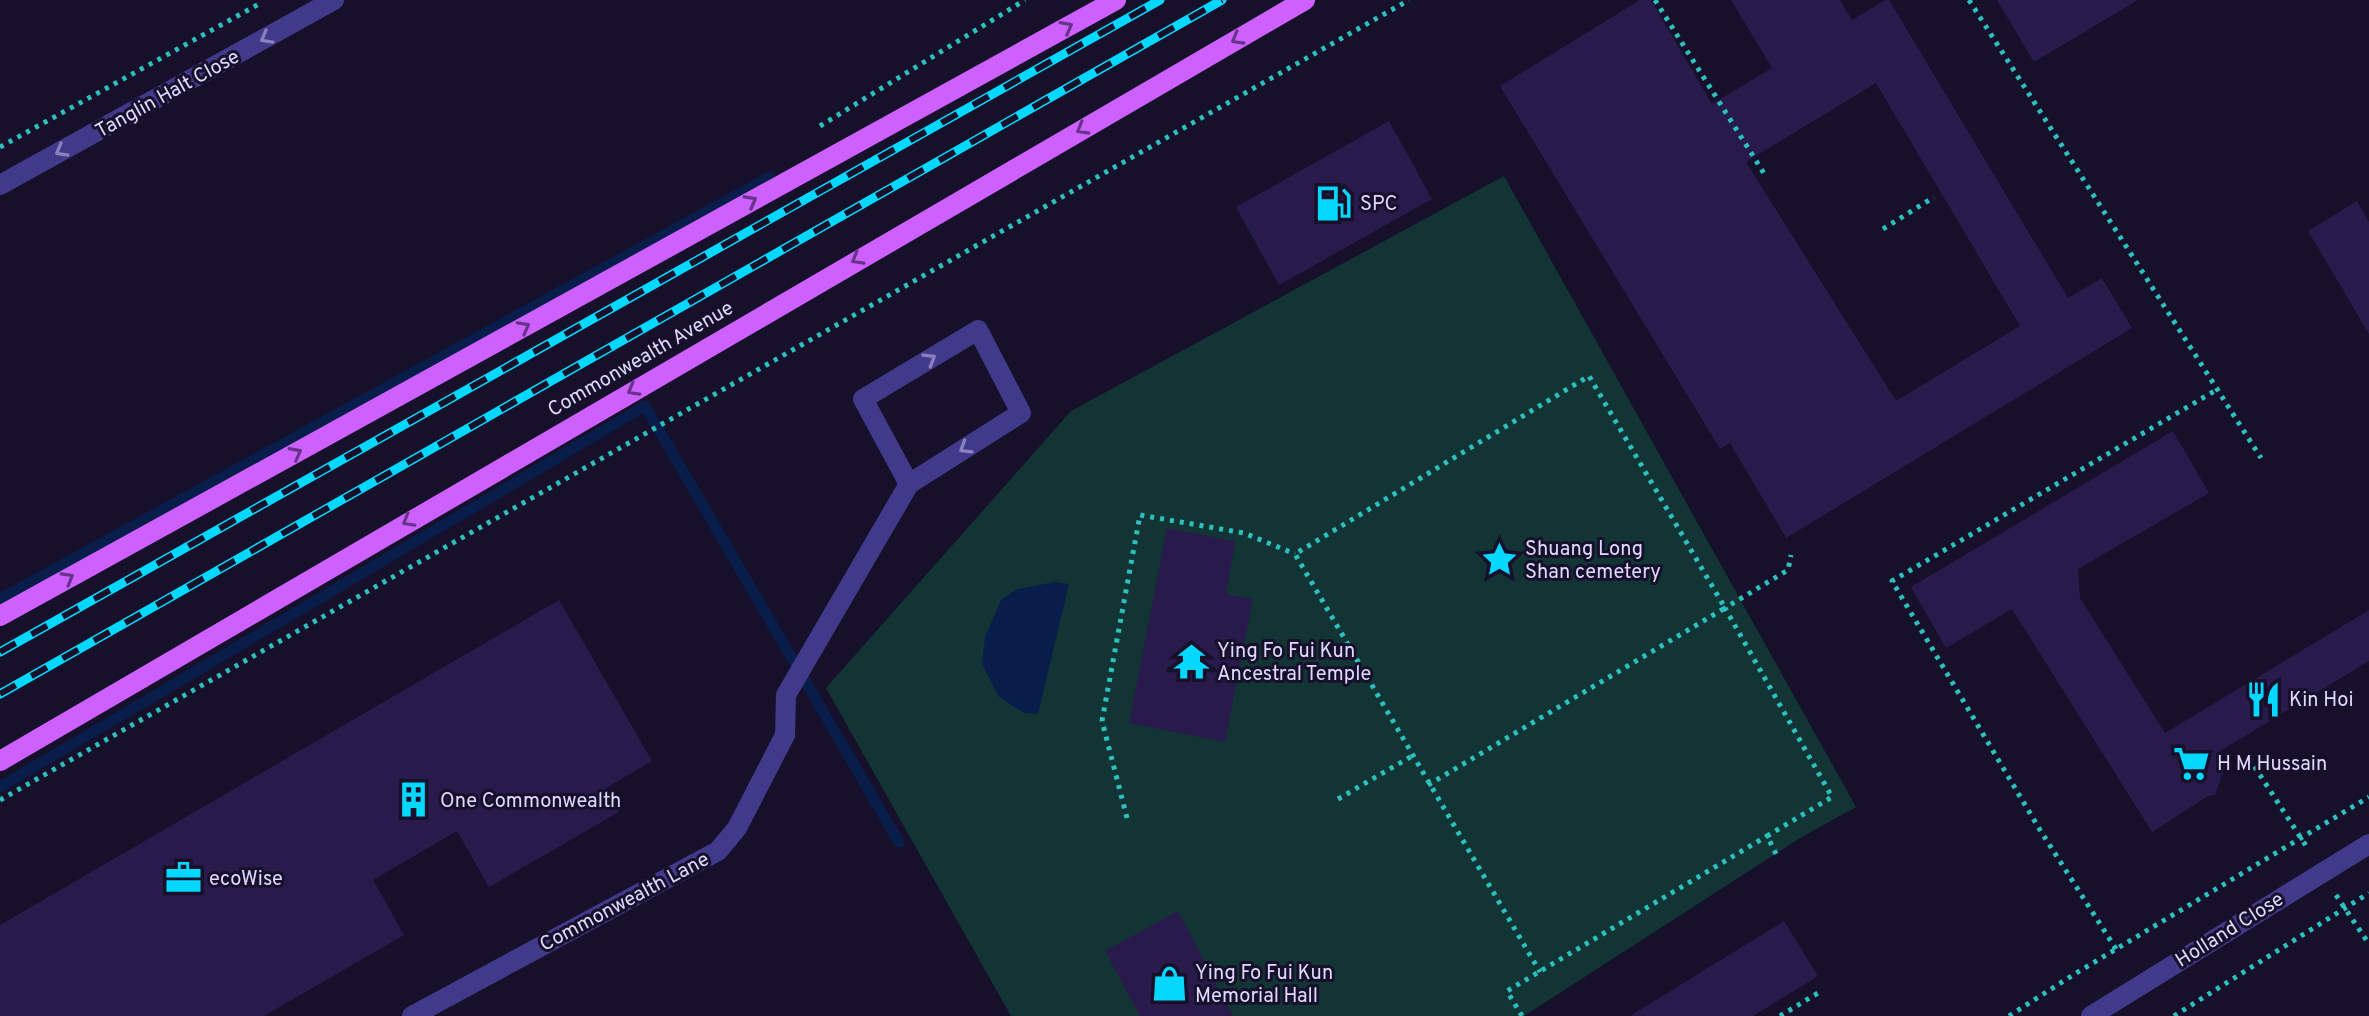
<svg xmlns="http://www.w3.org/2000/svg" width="2369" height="1016" font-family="Overpass,sans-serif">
<rect width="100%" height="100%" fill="#16102b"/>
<!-- green -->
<path fill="#133435" d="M1504 176 1856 807 1800 838 1524 1016H1011L826 688 1071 411Z"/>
<!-- water -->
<path fill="#091d4a" d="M1054 582 1069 584 1038 714 1024 713 999 697 982 664 985 637 1001 600 1015 590Z"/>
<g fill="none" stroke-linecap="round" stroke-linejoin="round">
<!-- stream -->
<path stroke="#091d4a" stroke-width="11" d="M0 599 770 177
M0 787 645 406 899 842"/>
</g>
<!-- building -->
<path fill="#281b4c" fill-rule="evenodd" d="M1640 0H1651L1712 104 1772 68 1731 0H1840L1852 20 1885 0H1889L2068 298 2102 278 2132 328 1786 538 1730 443 1720 449 1500 86ZM1876 83 2020 326 1896 401 1746 162Z
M1997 0H2138L2034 62Z
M1389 121 1432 199 1279 285 1236 207Z
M2357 201 2369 222V334L2308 231Z
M2173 431 2209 493 2078 569 2080 598 2165 733 2369 610V661L2220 751 2226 765 2215 795 2208 796 2152 832 2012 609 1946 648 1911 587Z
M1167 528 1235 541 1226 594 1253 599 1225 742 1129 723Z
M559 600 652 761 606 788 619 812 489 887 457 831 373 880 404 935 264 1016H0V925Z
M1178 911 1233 1016H1140L1105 951Z
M1784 921 1818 976 1753 1016H1630Z"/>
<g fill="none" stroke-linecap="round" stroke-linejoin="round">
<!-- path -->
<path stroke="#2cc0bf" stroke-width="5" stroke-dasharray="4 6" stroke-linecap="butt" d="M1655 0 1765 175
M1969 0 2261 458
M820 126 1025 0
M0 147 259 4
M1883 229 1934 197
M2249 758 2308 849
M1428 785 1725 608 1589 376 1295 554 1540 972
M1338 799 1412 756
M0 800 1409 0
M1127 818 1102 721 1140 515 1244 533 1295 554
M1776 854 1767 836 1832 797 1725 608 1788 570 1791 555
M2336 895 2369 944
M2116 949 2040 830 1892 581 2218 389
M1522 1016 1507 991 1767 836
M1780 1016 1818 993
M2009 1016 2073 975 2369 797
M2174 1016 2369 893"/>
<!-- service -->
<path stroke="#413a8b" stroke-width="20" d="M785 735 786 695 909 484 1021 413 978 330 863 399 909 484"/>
<!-- minor -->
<path stroke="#413a8b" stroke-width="20" d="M0 185 334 0
M412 1016 718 851 737 828 785 735
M2091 1016 2369 844"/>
<!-- primary -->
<path stroke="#cd60ff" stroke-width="20" d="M0 616 1116 0
M0 761 1305 0"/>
<defs>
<path id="rail" d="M0 652 1160 0
M0 694 1222 0"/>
</defs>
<!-- rail casing -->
<use href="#rail" stroke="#05d8ff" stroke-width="9"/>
<!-- rail -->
<use href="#rail" stroke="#16102b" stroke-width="6" stroke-dasharray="18" stroke-linecap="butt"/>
</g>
<!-- one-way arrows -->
<defs><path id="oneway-chevron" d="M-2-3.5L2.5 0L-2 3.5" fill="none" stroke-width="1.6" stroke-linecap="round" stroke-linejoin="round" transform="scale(2)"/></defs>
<g stroke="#68348a">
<use href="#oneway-chevron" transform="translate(1067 27) rotate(-28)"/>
<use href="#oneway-chevron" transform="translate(1237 39) rotate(150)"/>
<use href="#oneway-chevron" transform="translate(1082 129) rotate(150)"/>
<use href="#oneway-chevron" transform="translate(751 201) rotate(-29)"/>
<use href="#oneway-chevron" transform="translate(857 259) rotate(150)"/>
<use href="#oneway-chevron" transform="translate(524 327) rotate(-29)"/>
<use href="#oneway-chevron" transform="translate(633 390) rotate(150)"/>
<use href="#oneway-chevron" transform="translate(296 453) rotate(-28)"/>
<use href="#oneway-chevron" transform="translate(408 521) rotate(150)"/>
<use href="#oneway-chevron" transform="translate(68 578) rotate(-30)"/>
</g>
<g stroke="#8982bf">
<use href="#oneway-chevron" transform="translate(266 38) rotate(151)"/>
<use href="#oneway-chevron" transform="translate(61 151) rotate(151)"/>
<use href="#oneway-chevron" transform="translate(930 359) rotate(-31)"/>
<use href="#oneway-chevron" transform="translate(965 448) rotate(148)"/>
</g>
<!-- icons -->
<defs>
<symbol id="fuel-bare" viewBox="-9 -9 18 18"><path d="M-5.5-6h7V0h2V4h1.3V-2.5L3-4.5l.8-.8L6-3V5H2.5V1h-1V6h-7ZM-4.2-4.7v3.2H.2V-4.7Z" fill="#05d8ff" stroke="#16102b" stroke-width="2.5" paint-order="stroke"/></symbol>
<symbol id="sight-bare" viewBox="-9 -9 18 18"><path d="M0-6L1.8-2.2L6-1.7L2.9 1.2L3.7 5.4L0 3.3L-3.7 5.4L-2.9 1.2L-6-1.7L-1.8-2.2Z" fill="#05d8ff" stroke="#16102b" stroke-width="2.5" paint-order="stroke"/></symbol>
<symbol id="temple-bare" viewBox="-9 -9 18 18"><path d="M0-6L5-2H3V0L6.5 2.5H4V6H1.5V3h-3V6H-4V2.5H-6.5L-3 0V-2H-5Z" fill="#05d8ff" stroke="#16102b" stroke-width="2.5" paint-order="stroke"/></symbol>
<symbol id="restaurant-bare" viewBox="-9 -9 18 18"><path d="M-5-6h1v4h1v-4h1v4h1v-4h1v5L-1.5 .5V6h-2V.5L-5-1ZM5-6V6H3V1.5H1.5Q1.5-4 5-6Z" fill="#05d8ff" stroke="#16102b" stroke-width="2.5" paint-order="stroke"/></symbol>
<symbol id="supermarket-bare" viewBox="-9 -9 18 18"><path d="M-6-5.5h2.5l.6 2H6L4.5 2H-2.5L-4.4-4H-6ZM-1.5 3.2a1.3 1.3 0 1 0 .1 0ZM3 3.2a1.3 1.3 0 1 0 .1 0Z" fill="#05d8ff" stroke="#16102b" stroke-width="2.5" paint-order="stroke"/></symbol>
<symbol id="building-bare" viewBox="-9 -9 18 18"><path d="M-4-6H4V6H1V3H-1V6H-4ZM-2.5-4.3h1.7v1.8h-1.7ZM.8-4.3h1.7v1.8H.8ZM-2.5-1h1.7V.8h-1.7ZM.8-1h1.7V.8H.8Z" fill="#05d8ff" stroke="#16102b" stroke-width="2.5" paint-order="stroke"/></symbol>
<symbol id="office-bare" viewBox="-9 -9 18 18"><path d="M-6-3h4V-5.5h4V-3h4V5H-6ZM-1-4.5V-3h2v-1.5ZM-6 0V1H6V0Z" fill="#05d8ff" stroke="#16102b" stroke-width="2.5" paint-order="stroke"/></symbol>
<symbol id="shop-bare" viewBox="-9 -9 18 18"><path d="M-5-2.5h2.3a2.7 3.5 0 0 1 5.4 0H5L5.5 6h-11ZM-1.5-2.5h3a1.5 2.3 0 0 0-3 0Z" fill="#05d8ff" stroke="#16102b" stroke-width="2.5" paint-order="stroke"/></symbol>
</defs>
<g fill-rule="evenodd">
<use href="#fuel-bare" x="1308" y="178" width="51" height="51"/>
<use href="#sight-bare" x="1474" y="534" width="51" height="51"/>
<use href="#temple-bare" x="1166" y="636" width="51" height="51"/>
<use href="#restaurant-bare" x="2238" y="674" width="51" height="51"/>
<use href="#supermarket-bare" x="2166" y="738" width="51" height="51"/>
<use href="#building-bare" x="388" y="774" width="51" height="51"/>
<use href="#office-bare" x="158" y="852" width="51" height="51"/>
<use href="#shop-bare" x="1144" y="958" width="51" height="51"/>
</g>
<g text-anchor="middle" stroke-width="6" stroke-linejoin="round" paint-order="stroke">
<!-- street labels -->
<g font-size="20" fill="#e0d9ff" stroke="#16102b">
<text transform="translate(167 93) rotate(-29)" y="7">Tanglin Halt Close</text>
<text transform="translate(640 358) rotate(-30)" y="7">Commonwealth Avenue</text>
<text transform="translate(624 901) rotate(-28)" y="7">Commonwealth Lane</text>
<text transform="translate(2229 929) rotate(-32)" y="7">Holland Close</text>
</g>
<!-- poi labels -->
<g font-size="20" fill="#e0d9ff" stroke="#16102b" text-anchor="start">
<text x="1360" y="210">SPC</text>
<text x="1525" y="555">Shuang Long<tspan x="1525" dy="23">Shan cemetery</tspan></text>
<text x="1217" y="657">Ying Fo Fui Kun<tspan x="1217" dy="23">Ancestral Temple</tspan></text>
<text x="2289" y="706">Kin Hoi</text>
<text x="2217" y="770">H M Hussain</text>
<text x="440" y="807">One Commonwealth</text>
<text x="209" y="885">ecoWise</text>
<text x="1195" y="979">Ying Fo Fui Kun<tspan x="1195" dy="23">Memorial Hall</tspan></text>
</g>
</g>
</svg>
